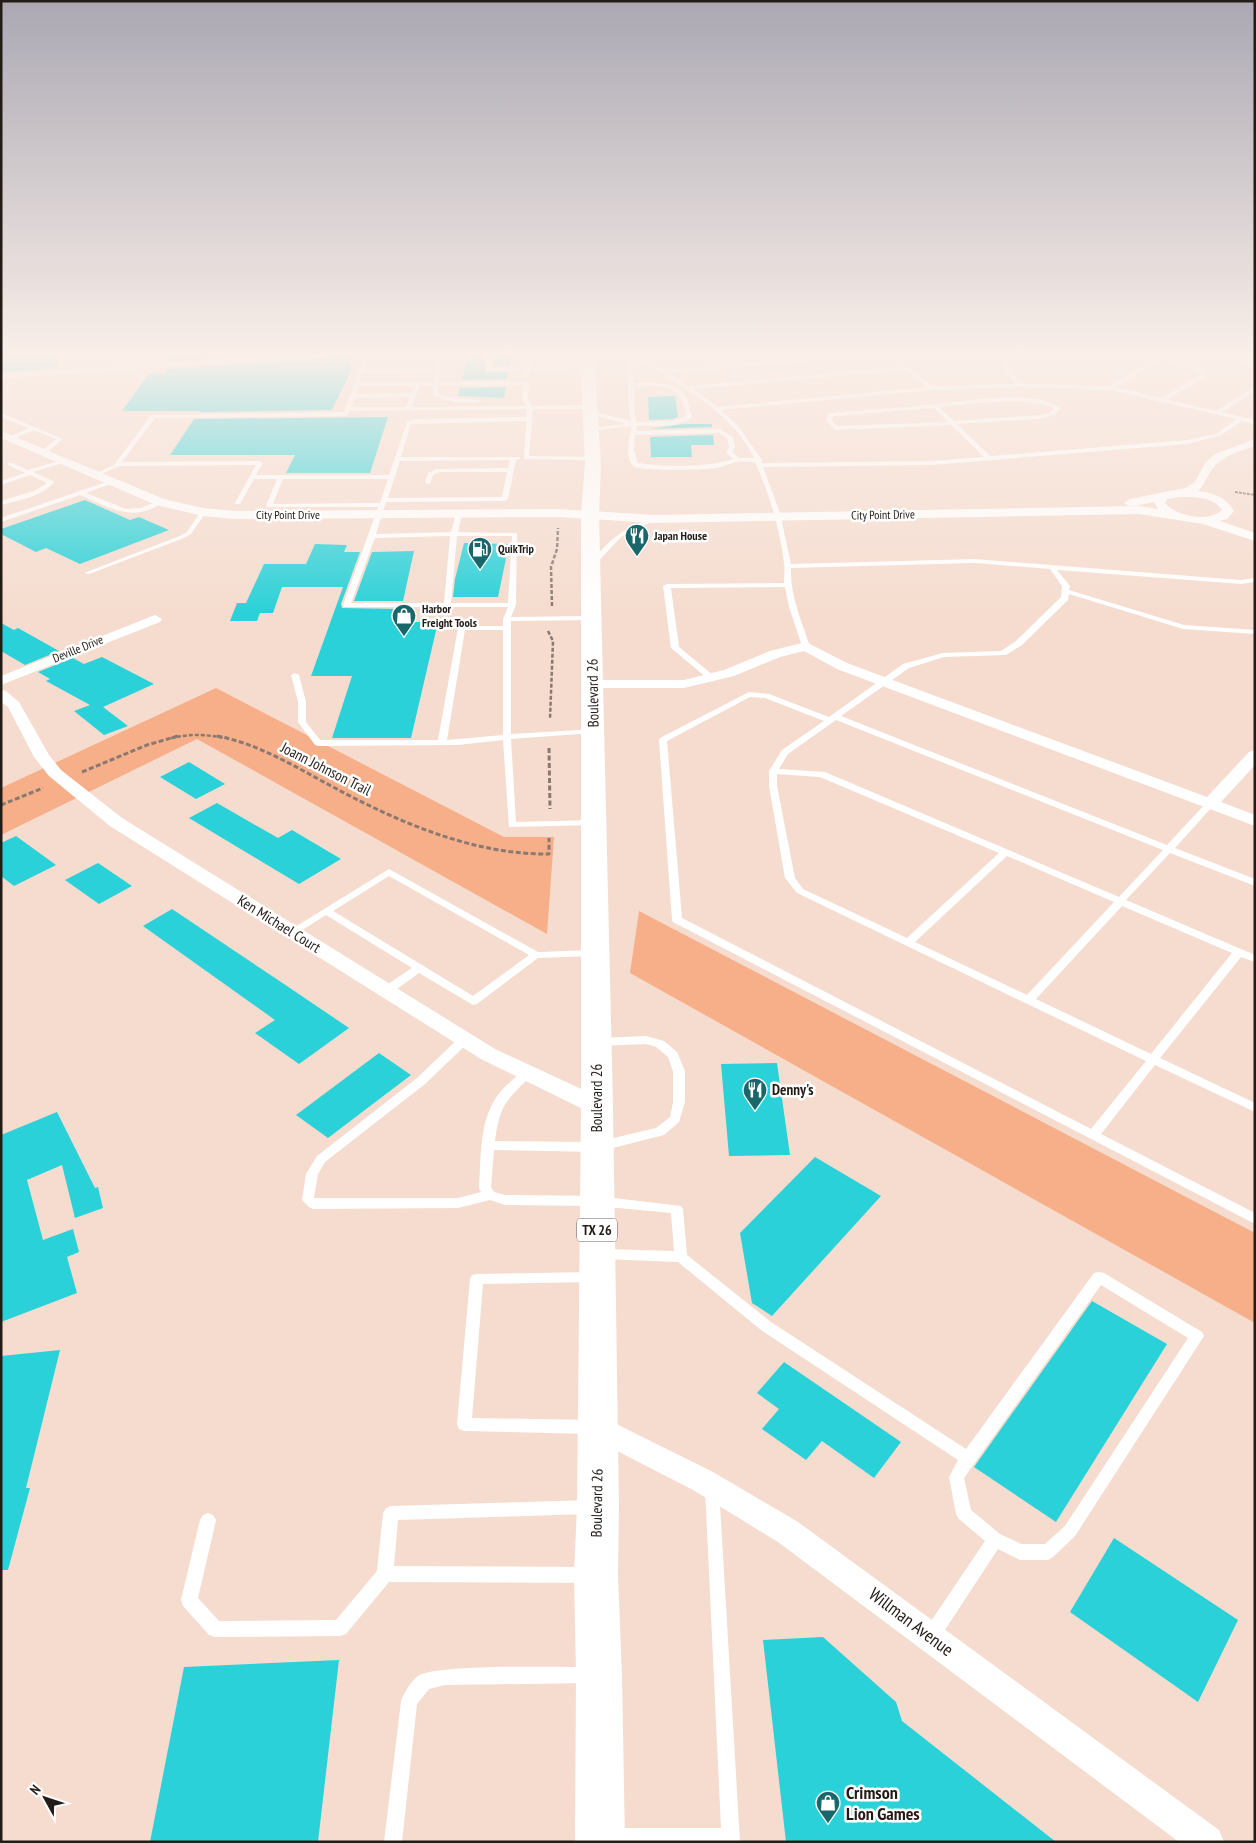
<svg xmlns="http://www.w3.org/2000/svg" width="1256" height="1843" font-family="'PT Sans Narrow',sans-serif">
<rect width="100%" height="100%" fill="#f5dccf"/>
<!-- green -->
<path fill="#f7af89" d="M216 688 504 837H554L547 934 197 739 1 835V788Z
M639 911 1255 1233V1323L630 973Z"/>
<!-- building -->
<path fill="#2bd1d8" d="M1 354H57V368L1 372Z
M168 354H283L167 361Z
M335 354H351V371L332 410 199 412 200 411H122L149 374 165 373 166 369 330 358Z
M468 355H485V372H508L507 379 462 380Z
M495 355H511L509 366H493Z
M506 387 504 398 458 396 460 388Z
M675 396 678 417 672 419 649 420 648 397Z
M388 417 370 473H286L295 455H170L194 419Z
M683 424H712V427L650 429Z
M713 435 714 445H691L692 457H651L650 437Z
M85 500 130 520 139 517 169 530 80 564 46 548 36 552 1 534V529Z
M464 543 509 544 498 597H453L455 579Z
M315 544 347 545 344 552H360L341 604 342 608 401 609 398 622H438L411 738H332L352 676H311L343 587H282L273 613H260L257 621H230L237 603H246L264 564H306Z
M414 551 403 601H354L372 552Z
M1 623 14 630 18 628 59 651 25 665 1 651Z
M102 657 154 684 103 707 128 726 104 735 74 711 90 705 46 681 50 679 38 672 73 658 84 664Z
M189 762 225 784 196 799 160 777Z
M217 803 278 838 292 830 341 859 299 884 189 818Z
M16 836 56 865 14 886 1 876V843Z
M98 863 132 886 99 904 65 880Z
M172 909 284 984 349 1028 299 1064 255 1033 275 1020 143 926Z
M379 1053 411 1075 328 1138 296 1115Z
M777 1063 790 1155 729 1156 721 1064Z
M57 1112 95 1188 98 1187 103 1208 75 1218 62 1165 27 1180 43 1240 73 1229 79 1252 67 1257 77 1293 1 1322V1135Z
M815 1157 881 1196 772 1316 752 1303 740 1233Z
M1092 1301 1167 1344 1056 1522 974 1467Z
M60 1350 26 1488H30L8 1570H1V1356Z
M784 1362 901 1442 874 1478 822 1441 806 1460 762 1429 779 1409 757 1393Z
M1114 1538 1238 1620 1198 1702 1070 1612Z
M823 1637 896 1702 902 1721 1056 1842H786L763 1640Z
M339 1660 318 1842H150L184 1667Z"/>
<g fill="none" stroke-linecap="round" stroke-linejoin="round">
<!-- path-far2 -->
<path stroke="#897970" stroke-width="2" stroke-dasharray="3 1" stroke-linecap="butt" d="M1235 492 1255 495"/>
<!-- path-far1 -->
<path stroke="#897970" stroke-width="2.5" stroke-dasharray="4 2" stroke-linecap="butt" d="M552 606 551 567 557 549 558 528
M548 631 553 641 550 719
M171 738C189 734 206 734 224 738"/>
<!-- path -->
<path stroke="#897970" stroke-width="3" stroke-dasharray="5 2.5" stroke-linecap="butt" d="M217 736C260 744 297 768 335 788 400 823 475 855 549 854V838
M549 748 550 809
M82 772 147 745 178 736
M1 805 43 788"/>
<!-- lane -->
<path fill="#fff" fill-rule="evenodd" d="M310 354H333L330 356 1 378V374Z
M487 354H493L491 368 526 367 528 354H533L531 367 588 364 591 366 588 368 530 370V375L527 377 524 375 525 370 486 371Z
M637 354H642L664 370 850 354H868L865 356 668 373 688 386 906 366 933 386 1015 384 996 354H1001L1021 383 1109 386 1156 358 1143 354 1160 356 1178 354 1166 358 1199 367 1206 373 1203 378 1167 400 1216 411 1255 386V391L1222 412 1255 420V424L1242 421 1220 436 1187 444 932 465 763 467 780 513 791 564 974 559 1241 580 1255 578V582L1241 584 1057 570 1070 586 1069 590 1184 625 1255 630V634L1183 629 1069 594 1068 600 1022 645 1006 655 944 657 909 668 841 716 1167 845 1207 802H1213L1214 804 1213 806 1175 848 1255 879V886L1170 853 1126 900 1255 955V962L1241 957 1160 1058 1255 1103V1112L1155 1065 1101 1134 1255 1213V1224L673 922 672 920 659 740 660 738 749 692 769 694 829 717 903 664 943 653 1001 651 1016 641 1061 597 1062 586 1050 569 974 563 791 568C790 595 801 620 810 646L806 648 802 646 789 607 785 587 671 588 679 647 714 676 713 678H707L671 648 663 586 667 584 784 583C784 576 785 570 784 563 780 529 769 493 755 462 749 462 742 461 736 462 729 464 723 466 717 468 705 470 644 471 635 467 624 461 629 435 632 426L589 431 588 430 591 428 626 424 589 414 588 413 591 411 631 421 629 414 627 366 633 361 642 360ZM1161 360 1195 369 1200 373 1199 376 1161 398 1115 387ZM636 363H645C685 389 733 413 754 458H739L732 452 735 447 733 437 720 429 636 431 637 426C654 425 678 429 692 417 690 411 689 403 686 397 677 380 650 383 633 383V366ZM905 370 927 387 718 407 693 389ZM634 387C648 386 671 383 680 397 684 402 685 410 686 416L672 421 637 422 635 414ZM1019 387 1110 390 1237 419 1216 434 1187 440 990 456 957 424 1040 419 1054 415 1061 408C1034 389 967 401 935 404 901 408 866 410 831 413L828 415 826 421 836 430 951 425 984 457 932 461 762 463V460L739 427 721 410 932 390ZM1017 401 1046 405 1054 408 1050 413 1040 415 954 421 939 407 980 403ZM934 408 948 422 837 426 832 421 833 416ZM719 433 727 438 729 447 726 452 733 459C704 468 669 467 638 463L634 451 635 435ZM750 697 765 698 824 721 782 750 769 771V786L785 878 797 893 1146 1061 1091 1129 682 918 667 741ZM836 720 1163 850 1119 897 825 772 779 769 788 754ZM777 774 820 777 999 853 907 938 803 889 795 878 777 786ZM1007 856 1114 902 1027 995 915 942ZM1122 906 1232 953 1151 1054 1036 999Z
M1218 354H1225L1255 364V367Z
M439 357 442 359 439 382 526 381 529 383 528 400 532 406 590 405 593 407 590 409H533L529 456 595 457 596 458 593 460 524 459 526 421 411 424 401 457H520V459L516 460 508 499 505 501 386 502 376 534 451 532 456 514 459 512 462 514 458 532 517 533 516 605 511 617 595 616V620H592L511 621V734L596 729 597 731 593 733 511 739 516 822 593 820 598 823 596 825 509 827 503 740 458 745 318 746 315 745 298 722V702L291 675 295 673 299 675 306 702V722L320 740H438L458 628 462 626H503V619L508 607H344L343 605 378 507H267L266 506 277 479H254L240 504H236L235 503 256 465 119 466 97 476 92 475 114 465 151 415 344 412 363 359ZM367 361H436L435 368 364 369ZM435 372 434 382H360L363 373ZM523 385 522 400 527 406 411 407 420 386H433V395C447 402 462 403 477 403L480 401 479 400C465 398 451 400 438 393V386ZM359 386H415L411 393 356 394ZM410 397 406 407H351L355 398ZM527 409 526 417 415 419 407 422 389 475H256L263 463 260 461 122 462 155 418 346 416 350 411ZM510 460 508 468 437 469 428 473 425 483 430 484 433 475 440 472H507L502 497 388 498 400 461ZM283 479H388L380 503 273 504ZM450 536 444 603H351L375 538ZM457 536H512L508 603H451ZM465 630H503V735L447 740Z
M1 413 63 439 46 453H42V451L56 439 34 430 13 439H9V437L29 428 1 417Z
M65 459 67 460V462L33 472 53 481 54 482C42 497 19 500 1 505V501L34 491 47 483 30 475 1 485V481L25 473 8 465V463H12L28 470Z
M112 480 114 481V483L86 493 126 509 141 508 160 500 163 502C134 524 109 507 80 495L1 522V518Z
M201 511 206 512 191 534 184 538 89 574 84 573 180 536 187 532Z
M653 518 658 519 636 529 621 537 594 566H590L589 565C608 540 623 528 653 518Z
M389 869 538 952 593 950 598 953 593 956 538 958 477 1004 473 1005 419 973 390 994H382L381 991 382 988 412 968 326 915 296 934H288L287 932ZM389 876 529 955 473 996 333 911Z
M465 1035 469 1036 471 1039 469 1042 425 1084 325 1162 318 1174 314 1198H458L481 1192 479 1188C481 1159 479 1123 496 1098 503 1087 514 1079 523 1070H531L533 1073 531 1076C506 1101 500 1104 495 1141L597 1142 656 1128 670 1117 673 1102V1071L668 1057 656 1047 646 1044 598 1046 594 1045 592 1042 594 1039 598 1038 646 1036 664 1041 677 1052 685 1071V1102L679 1122 664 1135 597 1152 494 1150 491 1187 494 1192 505 1195 597 1196 681 1206 683 1209 687 1255 771 1322 966 1449 1094 1273 1099 1272 1104 1273 1202 1332 1204 1336 1075 1536 1053 1557 1048 1560H1020L998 1549 937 1642 931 1644 925 1642 923 1636 925 1630 985 1541 959 1519 956 1514 949 1477 958 1460 761 1330 678 1262 603 1259 598 1258 597 1254 598 1250 603 1249 674 1251 671 1213 597 1206 505 1205 490 1200 458 1208 313 1209 309 1207 302 1200 306 1174 317 1156 417 1078 461 1036ZM1101 1285 1188 1338 1065 1526 1045 1544H1021L1000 1534 971 1510 964 1478Z
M593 1272 598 1273 600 1277 598 1281 593 1282 483 1284 472 1418 589 1420 594 1422 596 1427 594 1432 589 1434 464 1431 459 1429 457 1424 470 1279 472 1275 477 1274Z
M712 1481 717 1483 719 1488 740 1842H605L603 1837 606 1831 612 1828H721L705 1488 707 1483Z
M590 1500 595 1502 598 1507 595 1512 590 1514 398 1520 394 1566 586 1567 592 1569 594 1575 592 1581 586 1583 389 1582 346 1634 340 1636 215 1637 209 1635 183 1606 181 1600 200 1520 203 1515 208 1513 213 1515 216 1520 198 1598 219 1621 336 1620 377 1571 383 1513 386 1508 391 1506Z
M589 1667 595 1669 597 1675 595 1681 589 1683 445 1685 429 1689 417 1704 402 1842H384L401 1701C404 1693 411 1681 418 1676 435 1664 561 1667 589 1667Z"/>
<!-- street -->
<path fill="#fff" fill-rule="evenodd" d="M1 431 164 499 203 508 235 511 558 509 655 515 1139 506 1158 509 1154 502 1130 507 1124 503 1130 499 1185 488 1195 482 1205 463 1215 454 1255 439V446C1240 451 1223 456 1213 468 1207 475 1206 484 1198 491 1214 493 1226 497 1234 511L1227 519 1220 521 1255 533V541L1203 524 1139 514 655 523 558 517 235 519 203 516 156 505 1 438ZM1180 497C1194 497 1213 496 1222 510 1208 523 1176 516 1165 503L1167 499Z
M155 615 162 619 160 622 1 685V676Z
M806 642 847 663 1207 797 1249 752 1255 750V765L1221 802 1255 815V826L837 669 804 651 780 657 734 676 684 688H593L588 687 586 684 588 681 593 680H684L724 670 770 651Z
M1 690 6 691 19 702 49 755 61 770 122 818 495 1049 605 1100 608 1106 605 1112 597 1114 589 1112 481 1059 110 826 49 776 34 757 8 707 1 702Z
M598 1415 713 1472 798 1522 1219 1830 1224 1842H1179L778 1542 693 1490 588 1436 584 1427 588 1418Z"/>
<!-- primary -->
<path fill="#fff" fill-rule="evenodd" d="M580 354H594L601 464 599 514 613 1106 619 1507 618 1575 622 1675 625 1842H575L576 1675 574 1575 577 1507 581 1106V514L585 464Z"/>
</g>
<!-- sky -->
<linearGradient id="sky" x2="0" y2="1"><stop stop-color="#aba8b3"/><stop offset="0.58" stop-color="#faefe9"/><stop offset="1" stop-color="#faefe9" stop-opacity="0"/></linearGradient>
<rect width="1256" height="612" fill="url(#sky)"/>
<!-- icons -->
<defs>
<symbol id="restaurant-pin" viewBox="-11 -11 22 30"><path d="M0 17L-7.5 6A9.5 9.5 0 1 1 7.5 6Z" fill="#1a676b" stroke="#fff"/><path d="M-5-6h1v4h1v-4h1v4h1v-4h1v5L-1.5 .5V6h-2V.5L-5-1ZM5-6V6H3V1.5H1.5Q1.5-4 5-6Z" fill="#fff"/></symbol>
<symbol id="fuel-pin" viewBox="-11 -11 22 30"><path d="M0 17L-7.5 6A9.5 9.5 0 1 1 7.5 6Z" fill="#1a676b" stroke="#fff"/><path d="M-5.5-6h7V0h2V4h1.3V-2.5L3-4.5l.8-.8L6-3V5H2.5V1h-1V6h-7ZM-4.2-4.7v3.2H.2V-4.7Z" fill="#fff"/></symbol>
<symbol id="shop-pin" viewBox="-11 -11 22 30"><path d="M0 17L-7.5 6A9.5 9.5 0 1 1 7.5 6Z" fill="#1a676b" stroke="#fff"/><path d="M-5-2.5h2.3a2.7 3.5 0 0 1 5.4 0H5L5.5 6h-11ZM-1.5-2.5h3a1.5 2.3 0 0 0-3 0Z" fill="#fff"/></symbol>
</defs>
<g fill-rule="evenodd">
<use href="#restaurant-pin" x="623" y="522" width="28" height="38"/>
<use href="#fuel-pin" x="466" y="535" width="28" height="38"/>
<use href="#shop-pin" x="390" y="602" width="28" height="38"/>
<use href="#restaurant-pin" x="741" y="1076" width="28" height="38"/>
<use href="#shop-pin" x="814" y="1789" width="28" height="38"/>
</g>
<g text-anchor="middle" stroke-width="5" stroke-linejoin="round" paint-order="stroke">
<!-- far-street labels -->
<g font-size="12" fill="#231b16" stroke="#fff">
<text x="288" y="519">City Point Drive</text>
<text transform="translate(883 515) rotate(-1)" y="4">City Point Drive</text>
<text transform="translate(78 649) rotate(-22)" y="4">Deville Drive</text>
</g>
<!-- far-poi labels -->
<g font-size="12" font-weight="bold" fill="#231b16" stroke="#fff" text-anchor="start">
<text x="654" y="540">Japan House</text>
<text x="498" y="553">QuikTrip</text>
<text x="422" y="613">Harbor<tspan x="422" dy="14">Freight Tools</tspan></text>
</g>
<!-- shield labels -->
<rect fill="#fff" stroke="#655f5c" stroke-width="1" x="577" y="1218.5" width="40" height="23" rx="4"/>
<g font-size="14" font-weight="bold" fill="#231b16">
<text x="597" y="1235">TX 26</text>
</g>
<!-- street labels -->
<g font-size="15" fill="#231b16" stroke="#fff">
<text transform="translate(593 693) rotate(-91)" y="5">Boulevard 26</text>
<text transform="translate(326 769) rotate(27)" y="5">Joann Johnson Trail</text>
<text transform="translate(279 924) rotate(32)" y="5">Ken Michael Court</text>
<text transform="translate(597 1098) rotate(-90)" y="5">Boulevard 26</text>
<text transform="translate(597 1503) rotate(-89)" y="5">Boulevard 26</text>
</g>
<!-- poi labels -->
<g font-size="15" font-weight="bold" fill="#231b16" stroke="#fff" text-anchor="start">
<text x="772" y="1095">Denny's</text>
</g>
<!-- near-street labels -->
<g font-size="18" fill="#231b16" stroke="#fff">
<text transform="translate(911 1622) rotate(37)" y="6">Willman Avenue</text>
</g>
<!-- near-poi labels -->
<g font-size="18" font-weight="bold" fill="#231b16" stroke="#fff" text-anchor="start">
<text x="846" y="1799">Crimson<tspan x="846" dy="21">Lion Games</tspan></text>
</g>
</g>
<!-- border -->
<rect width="1256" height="1843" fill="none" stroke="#231b16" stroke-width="5"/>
<!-- north arrow -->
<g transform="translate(45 1798) rotate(310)" stroke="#ffffff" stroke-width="4" paint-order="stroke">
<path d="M0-4L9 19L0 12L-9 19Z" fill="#231b16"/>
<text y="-8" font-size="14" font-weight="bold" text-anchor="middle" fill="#231b16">N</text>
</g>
</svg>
